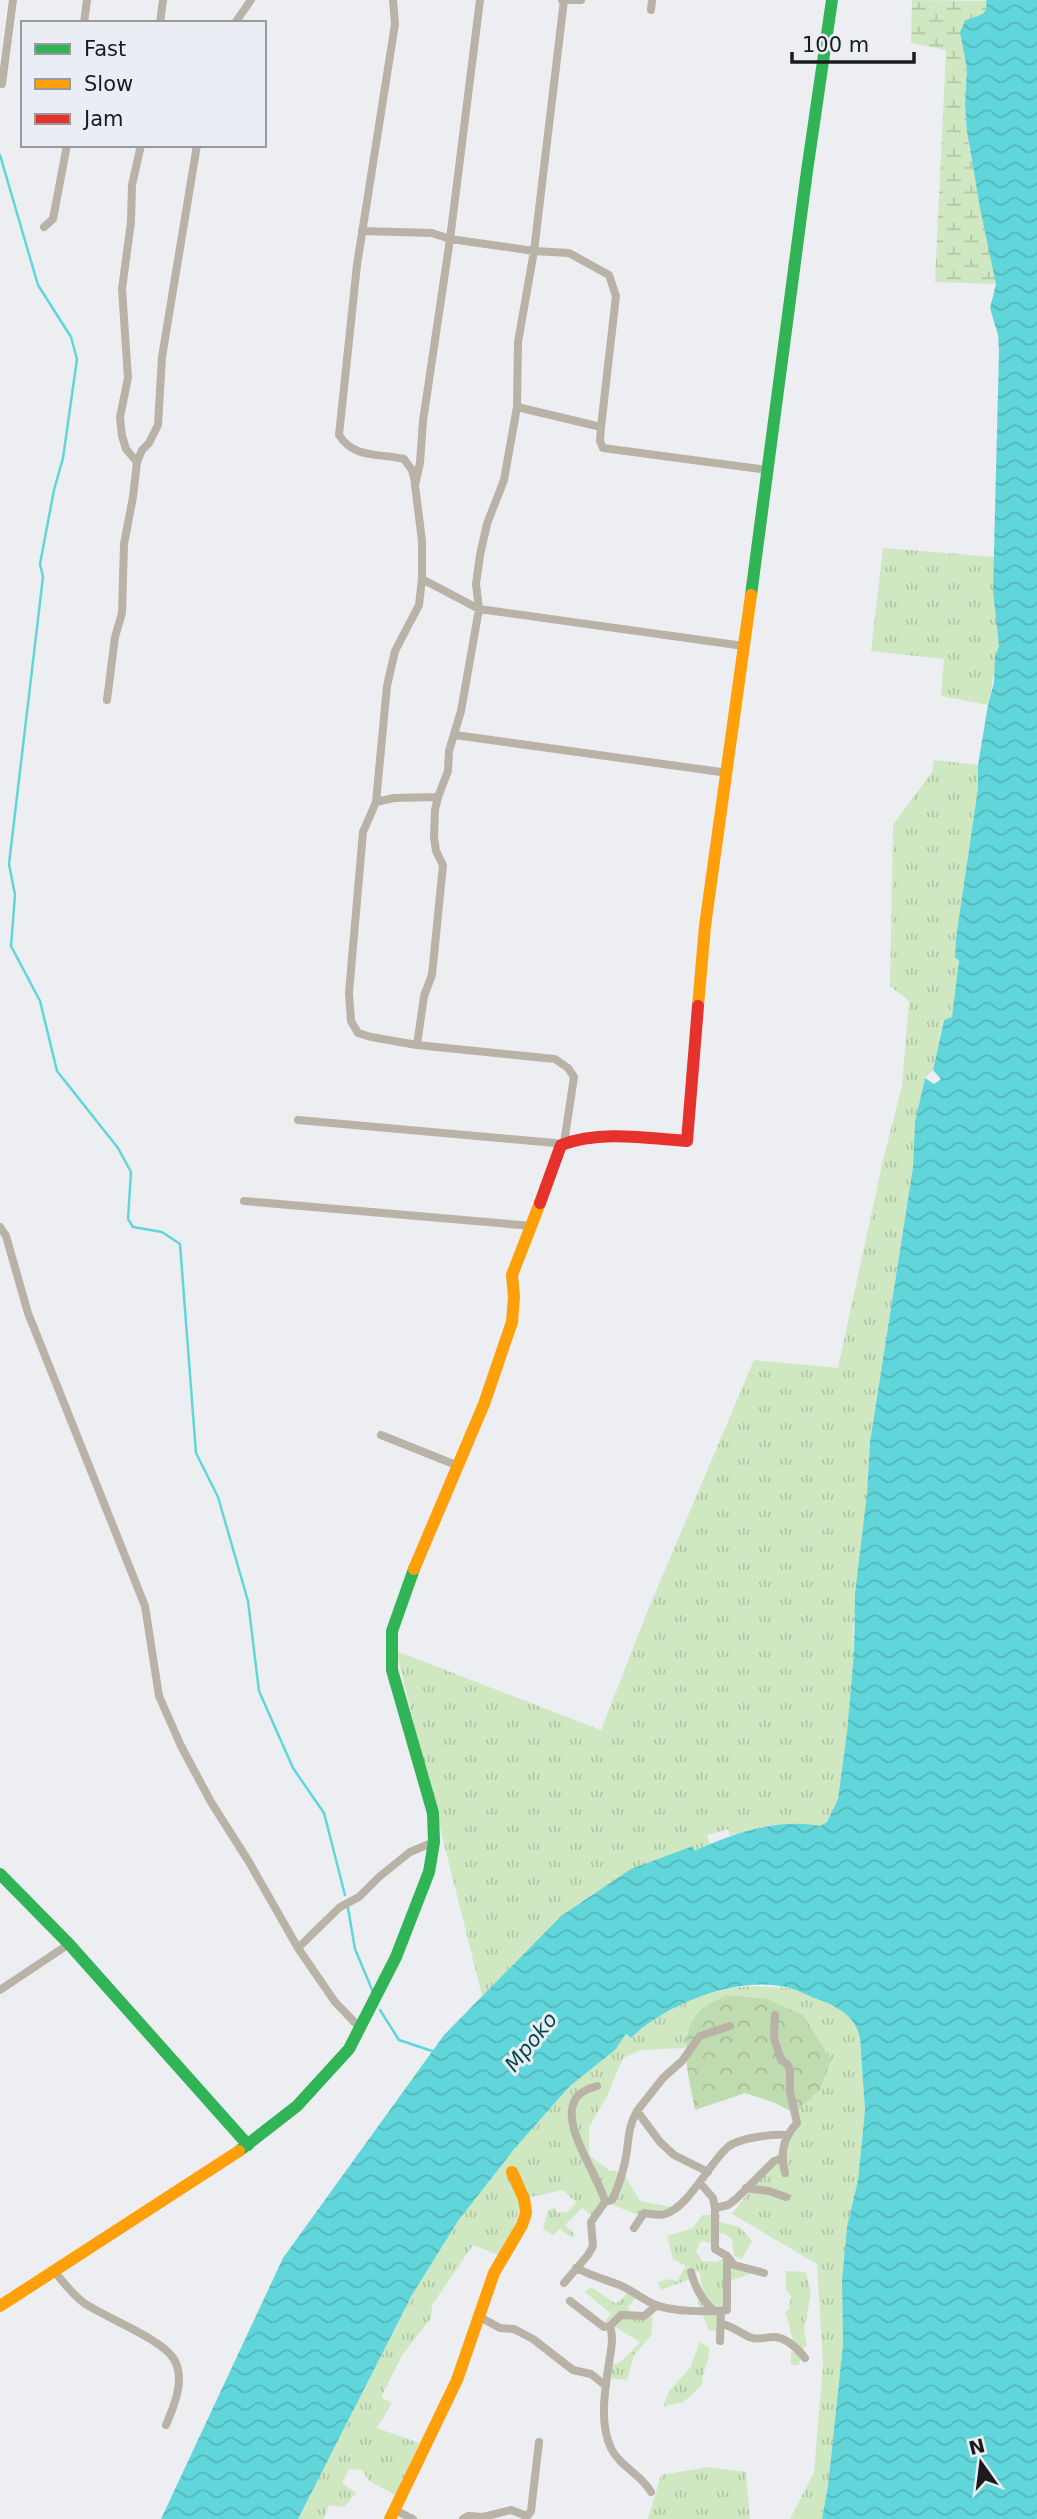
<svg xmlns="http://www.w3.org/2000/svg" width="1037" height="2519" font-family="'DejaVu Sans',sans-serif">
<defs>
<pattern id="grass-tufts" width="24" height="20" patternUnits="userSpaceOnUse" patternTransform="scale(1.75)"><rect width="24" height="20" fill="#cfe8c2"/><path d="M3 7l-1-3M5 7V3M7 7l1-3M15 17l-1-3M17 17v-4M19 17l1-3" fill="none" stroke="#b1c6a6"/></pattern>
<pattern id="forest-crowns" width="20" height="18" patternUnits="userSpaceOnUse" patternTransform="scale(1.75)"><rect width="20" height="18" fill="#bfdcb0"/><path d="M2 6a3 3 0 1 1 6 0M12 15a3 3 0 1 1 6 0" fill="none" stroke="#a4bc97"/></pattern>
<pattern id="wetland-marsh" width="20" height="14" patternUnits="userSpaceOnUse" patternTransform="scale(1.75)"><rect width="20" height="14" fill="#cfe8c2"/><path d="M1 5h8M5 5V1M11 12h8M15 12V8" fill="none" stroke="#b1c6a6"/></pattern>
<pattern id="water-waves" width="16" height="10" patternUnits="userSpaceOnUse" patternTransform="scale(1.75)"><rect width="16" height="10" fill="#61d6da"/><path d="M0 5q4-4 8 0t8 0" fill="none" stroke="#54b7bb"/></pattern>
</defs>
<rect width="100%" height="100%" fill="#eceef2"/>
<!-- grass -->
<path fill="url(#grass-tufts)" d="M883 548 995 557 993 592 999 647 988 705 941 696 944 659 871 651Z
M934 760 978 765V788L956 938 955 958 959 959 952 1018 943 1020 933 1070 925 1078 915 1122 913 1167 870 1442 867 1493 853 1629 854 1652 847 1732 838 1799 827 1822 820 1826 769 1825 730 1836 728 1829 707 1835 710 1844 694 1851 693 1847 561 1916 482 1996 396 1651 601 1730 648 1610 754 1360 838 1368 883 1160 902 1086 909 1001 890 986 893 825 932 772Z
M751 1986 789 1988 834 2005 846 2014 859 2029 860 2039 865 2110 858 2180 847 2227 842 2280 843 2344 828 2486 822 2519H790L814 2472 823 2364 817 2264 732 2214 801 2123 794 2113 688 2031 685 2048 641 2050 623 2058 607 2096 589 2127V2155L610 2171H622L640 2201 671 2207C645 2221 634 2214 610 2203L592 2216 582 2208 565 2225 575 2235 572 2238 560 2229 553 2235 543 2229 548 2210 554 2208 558 2213 568 2212 576 2202 563 2190 531 2197 519 2196C521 2220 509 2236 498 2255L473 2245 432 2305 431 2318 403 2354 381 2397 392 2403 377 2428 419 2443 396 2495 369 2481 362 2470 349 2469 342 2483 356 2493 344 2507 329 2505 324 2519H298L412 2295 458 2221 515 2148 570 2086 615 2050 626 2034 631 2038C662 2007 709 1989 751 1986Z
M702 2215H720L719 2222 740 2227 752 2241 742 2259 734 2256 732 2239 723 2233 717 2234 714 2244 701 2241 696 2251 702 2261 717 2262 724 2258 750 2272 749 2275 734 2279 725 2285V2309L719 2332 709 2330 698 2303V2294L702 2288 700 2273 692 2269 690 2279 661 2290 658 2282 670 2279 677 2281 686 2266 673 2259 667 2236 693 2228Z
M786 2271 806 2272 811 2294 804 2330 807 2346 802 2349 799 2365H791V2353L797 2349C790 2337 791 2325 785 2313L789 2309 791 2296 786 2290Z
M591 2287 616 2304 629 2292 636 2298 627 2307 640 2320 653 2315 651 2336 634 2355 627 2380 610 2378 612 2365 621 2362 640 2342 605 2321 611 2314 585 2292Z
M700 2342 709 2347C710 2362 702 2371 702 2385L684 2402 663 2406 669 2391 690 2368Z
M709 2467 746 2472 750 2519H648L661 2475Z"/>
<!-- forest -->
<path fill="url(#forest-crowns)" d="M727 1995 767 1999 803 2015 831 2060 820 2090 794 2113 775 2103 745 2093 695 2110C690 2079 674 2034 702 2009 709 2003 719 2000 727 1995Z"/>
<!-- wetland -->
<path fill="url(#wetland-marsh)" d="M912 0 987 1V8L982 16 967 69 965 103 969 149 997 284 935 282 946 50 911 43Z"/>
<!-- water -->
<path fill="url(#water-waves)" d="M986 0H1037V2519H822L828 2486 843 2344 842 2280 847 2227 858 2180 865 2110 860 2039C857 2018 839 2007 820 2000 810 1997 800 1991 790 1988 741 1974 666 2003 631 2038L626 2034 615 2050 570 2086 515 2148 458 2221 412 2295 298 2519H161L283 2258 444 2035 561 1916 631 1869 693 1846 694 1851C734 1833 776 1818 820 1826L827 1822 838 1799 847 1732 854 1652 855 1594 867 1493 870 1442 913 1167 915 1122 925 1078 934 1084 941 1079 933 1070 944 1020 952 1017 959 960 955 958 956 938 978 788V765L988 705 994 682 995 657 999 646 993 592 999 351 998 335 990 308 996 284 980 208 967 132 965 103 967 69 960 32 965 21C977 14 989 18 986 0Z"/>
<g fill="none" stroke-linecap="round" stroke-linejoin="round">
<!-- stream -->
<path stroke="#61d6da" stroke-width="2.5" d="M0 155 38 285 71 337 77 359 63 458 54 490 40 564 43 577 9 864 15 895 11 946 40 1001 57 1071 118 1148 131 1172 128 1219 133 1227 162 1232 180 1244 196 1453 218 1497 248 1601 259 1691 293 1768 324 1813 345 1895
M348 1908 355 1949 373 1992
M380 2010 399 2040 435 2052"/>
<!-- street -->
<path stroke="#b8b2a7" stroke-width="8" d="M393 0 395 24 357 265 339 435C354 459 379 453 404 459L412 470 415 482
M480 0 450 239 423 421 420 463 415 485 422 541V579L419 605 395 651 387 686 376 802 363 832 349 993 351 1021 358 1033 371 1037 417 1045 555 1059 568 1068 574 1077 564 1143
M562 0H581
M651 10 652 0
M84 23 87 0
M160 23 163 0
M235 23 251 0
M2 84 13 0
M44 227 53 219 67 145
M362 231 432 233 450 239 534 251 569 253 609 275 616 296 601 427 600 441 603 448 768 470
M517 407 601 427
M137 462 126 449 122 436 120 417 128 378 122 289 131 222 132 185 141 145
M422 579 479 609 744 646
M107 700 115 637 122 613 124 544 133 497 137 462 142 450 149 443 158 425 162 357 197 145
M455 735 728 773
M376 802 394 798 438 797
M417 1045 424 996 432 975 443 865 436 851 434 837 435 810 438 797 448 771 449 751 461 711 479 609 476 584 480 555 487 524 504 480 517 407 518 342 534 251 564 0
M298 1120 555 1143 561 1145
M244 1201 532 1226
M0 1227 6 1236 28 1313 145 1606 159 1696 181 1746 211 1802 249 1862 298 1948 335 2002 361 2029
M381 1435 456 1465
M298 1948 340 1907 359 1897 379 1877 410 1852 434 1842
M0 1990 69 1944
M775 2015 774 2038 781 2060 787 2064 790 2070V2092L797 2123C783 2138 780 2153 785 2173
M597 2086C590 2088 582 2091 577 2097 557 2122 599 2175 605 2202
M708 2172 674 2155 660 2142 637 2111 663 2078 682 2061 700 2036 730 2026
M700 2183 713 2198 715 2208V2249L727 2256 734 2265 764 2273
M746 2188 769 2191 786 2197
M715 2208 728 2205 736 2199 774 2161 781 2159
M634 2228 644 2213C650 2214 660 2216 665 2214 688 2208 710 2162 728 2147 738 2138 772 2134 786 2135
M576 2268C590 2275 603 2279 617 2284 631 2289 643 2300 656 2305 672 2312 710 2312 727 2310V2256
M54 2271C63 2282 72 2294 84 2303 106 2318 165 2340 175 2361 185 2381 174 2406 166 2425
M691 2272C695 2287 701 2299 712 2309
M564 2283 588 2255 593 2246 591 2222 605 2202 612 2200C618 2188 622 2175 625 2162 629 2144 627 2128 637 2111
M570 2301 604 2327 610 2326 621 2315 644 2316 656 2306
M478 2316 500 2328 514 2329 533 2339 573 2370 591 2374 606 2386
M722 2324C733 2326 741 2334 752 2338 759 2340 766 2337 774 2337 786 2337 799 2350 805 2358
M610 2326C614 2339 611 2349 609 2363 605 2389 599 2423 611 2448 619 2466 642 2475 651 2492
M720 2341 721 2311
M395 2510 413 2519
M463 2519 468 2516 483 2517 511 2510 527 2516
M525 2519 531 2511 539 2442"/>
<!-- fast -->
<path stroke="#30b455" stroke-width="12" d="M751 595 807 171 832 0
M0 1874 69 1944 248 2145
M239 2151 297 2106 349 2049 396 1957 429 1872 434 1842 433 1813 392 1670V1631L414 1569"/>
<!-- slow -->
<path stroke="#ff9f0a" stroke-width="12" d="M698 1006 705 926 751 595
M414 1569 484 1404 512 1322 514 1297 512 1275 540 1203
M0 2306 239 2151
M390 2519 457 2380 494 2273 522 2225 526 2213 524 2199 512 2172"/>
<!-- jam -->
<path stroke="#e5322d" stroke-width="12" d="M540 1203 561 1145C600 1130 646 1138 687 1141L698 1006"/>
</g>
<g text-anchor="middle" stroke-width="6" stroke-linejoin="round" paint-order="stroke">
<!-- water labels -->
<g font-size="21" font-style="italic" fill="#01494b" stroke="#eaedf4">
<text transform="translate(531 2042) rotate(-51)" y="7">Mpoko</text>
</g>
</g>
<!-- legend -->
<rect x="21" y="21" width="245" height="126" fill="#eaedf4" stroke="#97999e" stroke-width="2"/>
<rect x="35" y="44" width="35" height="10" fill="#30b455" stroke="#97999e" stroke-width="2"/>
<text x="84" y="56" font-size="21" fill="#1b1b1e">Fast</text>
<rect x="35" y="79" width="35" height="10" fill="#ff9f0a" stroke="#97999e" stroke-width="2"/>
<text x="84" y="91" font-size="21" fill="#1b1b1e">Slow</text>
<rect x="35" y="114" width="35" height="10" fill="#e5322d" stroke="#97999e" stroke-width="2"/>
<text x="84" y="126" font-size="21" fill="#1b1b1e">Jam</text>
<!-- north arrow -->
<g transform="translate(981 2463) rotate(346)" stroke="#eaedf4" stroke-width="5" paint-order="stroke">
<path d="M0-5L12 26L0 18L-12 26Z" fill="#1b1b1e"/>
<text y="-10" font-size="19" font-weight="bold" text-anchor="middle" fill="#1b1b1e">N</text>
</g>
<!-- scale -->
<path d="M792 52v10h122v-10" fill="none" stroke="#1b1b1e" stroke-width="3.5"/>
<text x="802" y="52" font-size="21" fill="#1b1b1e" stroke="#eaedf4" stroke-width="5" paint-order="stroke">100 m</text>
</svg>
